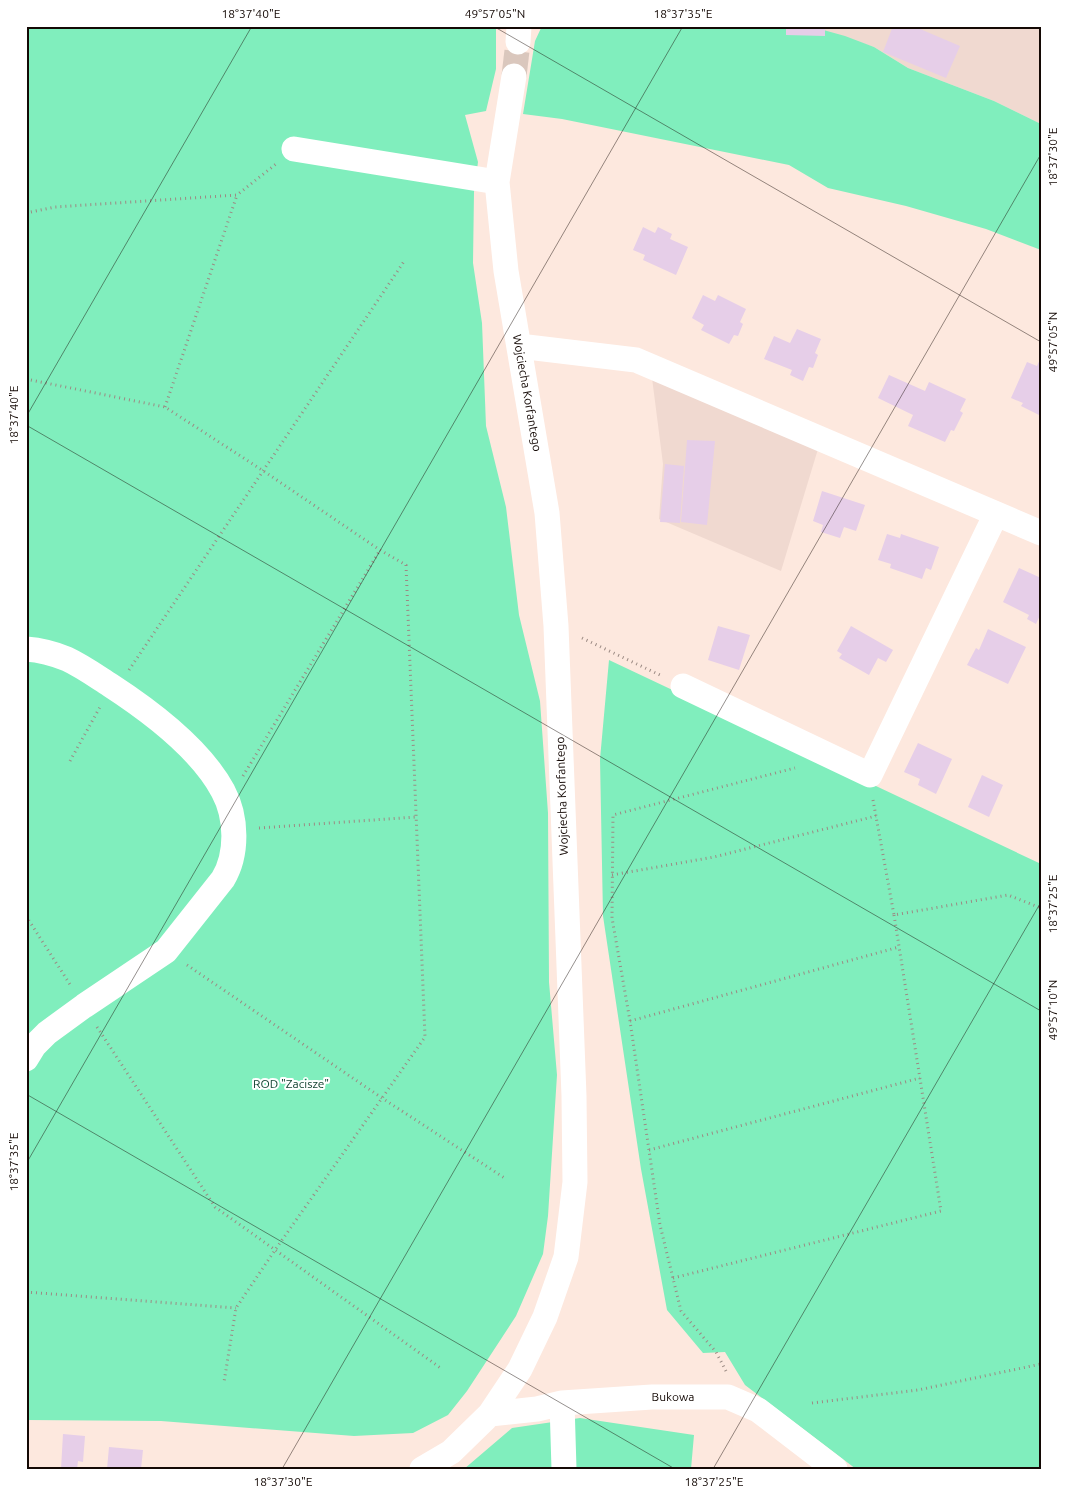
<svg xmlns="http://www.w3.org/2000/svg" width="1067" height="1495" font-family="Ubuntu,sans-serif">
<rect width="100%" height="100%" fill="#fde8de"/>
<!-- commercial -->
<path fill="#f0d9d0" d="M809 26H1041V124L994 101 908 68 874 47Z
M652 378 818 449 781 571 659 519 663 464Z"/>
<!-- green -->
<path fill="#80eebd" d="M26 26H496V69L486 111 465 115 478 162 474 192 473 263 482 323 486 426 506 507 519 615 540 701 548 813 549 982 557 1075 548 1216 543 1254 516 1316 467 1391 448 1415 413 1433 354 1436 161 1421 26 1420Z
M542 26H809L845 36 874 47 908 68 994 101 1041 124V250L986 229 906 206 828 188 789 165 562 119 523 114 535 41Z
M609 660 1039 863 1041 862V1469H856L745 1385 725 1352 703 1353 667 1310 641 1169 603 916 600 759Z
M580 1418 694 1435 691 1469H464L512 1428Z"/>
<!-- building -->
<path fill="#e6cee8" d="M786 26H825V36L786 35Z
M893 26H913L960 46 946 78 883 52Z
M643 227 655 233 658 227 672 234 670 239 688 247 676 275 643 260 645 255 633 250Z
M703 295 715 301 718 295 746 309 740 322 743 324 738 336 734 335 729 344 701 330 704 325 692 318Z
M797 329 821 339 815 353 818 355 813 368 809 367 803 381 790 375 792 370 764 359 774 336 790 343Z
M1041 357V412L1039 415 1021 406 1023 403 1011 398 1027 362 1037 366Z
M889 375 925 391 929 382 966 399 960 411 963 413 954 431 951 430 945 442 908 426 913 415 878 398Z
M687 440 715 441 707 525 681 522Z
M665 464 684 466 680 523 660 522Z
M822 491 865 505 856 531 844 527 840 538 821 532 823 525 813 521Z
M887 534 900 538 901 534 939 547 931 570 926 568 922 579 890 568 891 564 878 560Z
M1019 568 1041 578V613L1036 624 1027 619 1029 615 1003 602Z
M718 626 750 635 739 670 708 660Z
M851 626 893 650 886 662 878 658 869 675 839 658 842 654 837 651Z
M988 629 1026 647 1008 684 967 665 976 648 979 650Z
M918 743 952 759 936 794 918 785 920 779 904 772Z
M982 775 1003 785 989 817 968 807Z
M63 1434 85 1436 83 1462 78 1461 77 1469H61Z
M109 1447 143 1450 141 1469H107Z"/>
<g fill="none" stroke-linecap="round" stroke-linejoin="round">
<!-- minor-tunnel -->
<path stroke="#dac7bd" stroke-width="25" stroke-dasharray="25 12" stroke-linecap="butt" d="M514 76 518 42"/>
<!-- path -->
<path stroke="#9b8a83" stroke-width="3" stroke-dasharray="1 4" stroke-linecap="butt" d="M26 213 55 207 237 195 276 164
M26 294 27 287
M26 379 165 407 262 470 380 550 406 565 425 1037 275 1250 236 1308 224 1382
M165 407 237 195
M582 638 662 676
M129 670 405 260
M70 761 100 707
M243 776 380 550
M873 800 894 915 1008 895 1041 908
M259 828 416 817
M612 875 714 857 876 816
M26 916 71 986
M187 965 382 1098 506 1179
M630 1021 899 947
M97 1027 215 1207 442 1369
M649 1150 920 1078
M673 1278 941 1211 894 915
M26 1292 236 1308
M726 1371 716 1352 681 1311 660 1225 630 1021 612 918 613 815 795 768
M812 1403 918 1390 1041 1364"/>
<!-- minor -->
<path stroke="#fff" stroke-width="25" d="M518 42 519 26
M294 149 497 182
M519 346 636 360 1041 533
M26 649C39 650 55 654 67 659 82 666 96 676 110 685 150 711 200 748 223 791 237 817 238 854 223 879L166 951 84 1006 47 1033 34 1046 26 1059
M683 686 870 775 996 514
M562 1403 564 1469
M490 1414 537 1409 562 1403 652 1397H728L758 1410 835 1469
M422 1469 451 1452 490 1414 520 1369 545 1317 566 1257 575 1182 574 1096 556 626 547 513 506 271 497 182 514 76"/>
</g>
<!-- ticks -->
<path fill="none" stroke="#140905" stroke-width="1" stroke-opacity="0.45" d="M493 26 1041 342M26 417 252 26M26 425 1041 1011M26 1094 675 1469M26 1164 683 26M282 1469 1041 154M713 1469 1041 902"/>
<g text-anchor="middle" stroke-width="4" stroke-linejoin="round" paint-order="stroke">
<!-- street labels -->
<g font-size="12" fill="#140905" stroke="#fff">
<text transform="translate(527 393) rotate(80)" y="4">Wojciecha Korfantego</text>
<text transform="translate(562 796) rotate(-92)" y="4">Wojciecha Korfantego</text>
<text x="673" y="1401">Bukowa</text>
</g>
<!-- park labels -->
<g font-size="12" fill="#0c3e2b" stroke="#fff">
<text x="291" y="1088">ROD "Zacisze"</text>
</g>
</g>
<!-- border -->
<rect width="1067" height="1495" fill="none" stroke="#ffffff" stroke-width="55"/>
<rect x="28" y="28" width="1012" height="1440" fill="none" stroke="#140905" stroke-width="2"/>
<g font-size="12" text-anchor="middle" fill="#140905">
<text x="251" y="18">18°37'40"E</text>
<text x="495" y="18">49°57'05"N</text>
<text x="683" y="18">18°37'35"E</text>
<text transform="translate(1053 157) rotate(-90)" y="4">18°37'30"E</text>
<text transform="translate(1053 342) rotate(-90)" y="4">49°57'05"N</text>
<text transform="translate(14 415) rotate(-90)" y="4">18°37'40"E</text>
<text transform="translate(1053 904) rotate(-90)" y="4">18°37'25"E</text>
<text transform="translate(1053 1010) rotate(-90)" y="4">49°57'10"N</text>
<text transform="translate(14 1162) rotate(-90)" y="4">18°37'35"E</text>
<text x="283" y="1486">18°37'30"E</text>
<text x="714" y="1486">18°37'25"E</text>
</g>
</svg>
